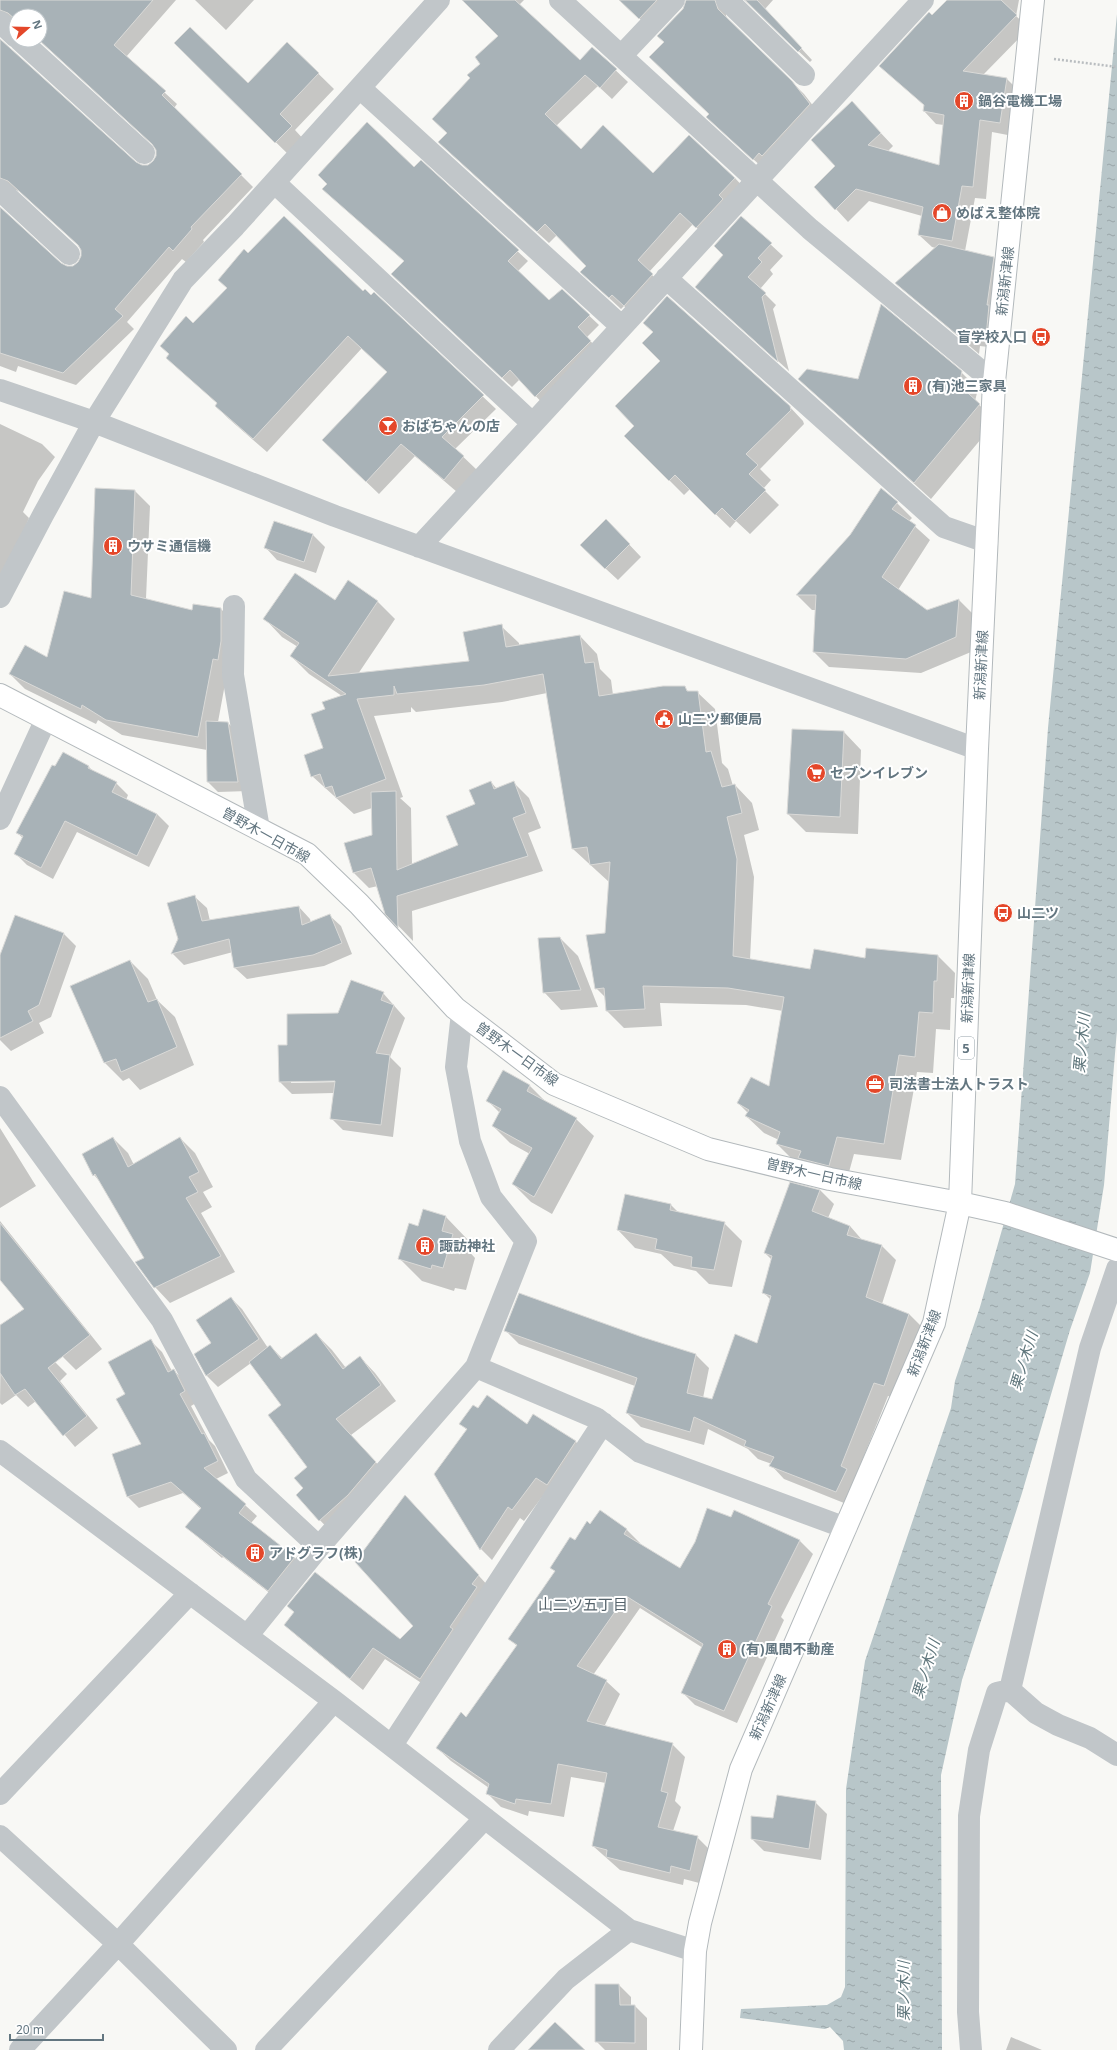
<svg xmlns="http://www.w3.org/2000/svg" width="1117" height="2050" font-family="'Noto Sans','Noto Sans JP',sans-serif">
<defs>
<pattern id="water-ripples" width="26" height="14" patternUnits="userSpaceOnUse"><rect width="26" height="14" fill="#b8c6c9"/><path d="M2 4q2-2 4 0t4 0M15 11q2-2 4 0t4 0" fill="none" stroke="#99a5a8"/></pattern>
</defs>
<rect width="100%" height="100%" fill="#f8f8f5"/>
<!-- water -->
<path fill="url(#water-ripples)" d="M1117 14V1030L1104 1185 1090 1273 1070 1330 1022 1493 962 1680 941 1775 942 2050H844L843 2041 830 2027 825 2029 740 2018 741 2009 827 2005 841 1997 845 1987 846 1789 865 1661 951 1408 955 1381 980 1307 1015 1184 1048 728Z"/>
<!-- shadow -->
<path fill="#0003" fill-rule="evenodd" d="M0 0H176L126 57 177 104 174 108 253 187 203 240 204 242 186 262 182 259 127 322 134 329 76 385 18 366 16 372 0 366V207L60 264 66 267H73L79 263 82 257 80 247 22 193 16 190H9L0 200V36V39L135 163 141 166H148L154 162 157 156V149L39 40H40V16H16V22L0 32Z
M195 0H254L226 30Z
M463 0H524L519 5 581 61 592 48 628 82 612 99 598 86 556 126 581 150 653 174 735 178 746 190 708 239 693 224 649 272 664 287 636 317 624 306 621 309 593 283 587 266 557 235 549 243 451 154 448 133 471 78 500 36Z
M621 0H681L651 30Z
M687 0H734L726 9V16L729 21 804 94 821 116 765 170 719 128 665 42 658 36 687 4Z
M744 0H773L765 9 812 60 810 62Z
M948 0H1019L1016 16 1029 28 983 75 1007 79 1019 91 1013 136 992 132 986 199 975 198 965 251 994 258 1005 269 997 348 980 346 979 354 896 283 936 248 932 247 919 235 922 216 869 201 848 222 836 209 837 166 864 115 893 146 887 152 940 166 944 125 936 124 924 111 925 106 881 66Z
M287 43 334 89 295 130 306 142 291 157 190 59 248 85Z
M421 162 528 261 517 272 549 302 562 290 599 325 587 337 600 352 545 406 520 379 512 387 402 284 414 169Z
M741 217 783 256 770 270 773 274 760 289 776 305 773 309 789 371 696 287 724 255Z
M248 254 363 292 371 297 374 294 496 409 455 449 477 470 457 492 415 456 379 494 336 453 388 373 362 348 267 452 229 419 216 406 218 404 167 358 193 324 228 289Z
M961 372 978 389 975 401 996 421 931 499 799 379 859 380Z
M789 406 803 421 804 424 760 469 771 480 763 489 779 505 750 534 736 521 730 528 690 489 684 495 625 436Z
M0 424 42 444 55 457 38 481 23 512 29 518 0 590Z
M135 491 150 506 146 599 193 611 221 609 236 624 218 722 228 723 238 733 248 791 218 792 208 782 207 750 122 735 98 720 96 724 25 689 10 674 48 658 92 599Z
M897 503 912 518 909 521 930 540 898 590 927 612 959 600 973 614 971 652 921 673 829 667 814 652 817 610H812L797 595 851 535Z
M606 520 641 557 618 580 593 557Z
M274 522 313 535 325 547 316 573 277 560 266 548Z
M335 601H377L395 619 358 674 470 661 501 626 519 643V646L580 636 597 654 600 669 611 680 613 695 684 687 689 692H697L715 709 722 763 728 769 733 786 735 785 752 803 759 830 744 835 754 877 750 960 811 970 865 959 938 956 955 973 954 998H951L950 1030 936 1029 933 1073 917 1072 901 1160 854 1154 846 1183 795 1162 777 1144 779 1140 764 1133 746 1116 748 1113 738 1103 769 1087 783 1011 746 1005 660 1003 662 1026 624 1028 607 1011 606 998 596 988 606 934 609 882 573 849 547 693 502 702 416 712 411 707V712L374 716 403 797 400 798 411 808 412 865 459 845 476 805 491 782 497 789 513 782 529 798 541 828 528 833 543 871 412 911 413 941 386 913 378 886 369 888 354 873 373 836 372 808 354 814 312 776 325 749 326 710 342 696 309 674 291 656 298 647 282 637 265 619Z
M844 732 861 750 858 834 806 832 788 814Z
M89 767 94 772 116 783 128 795 126 800 157 814 169 826 149 867 77 832 53 879 27 865 15 853 23 838 17 833 56 768Z
M195 897 207 908 210 921 299 907 310 919 311 923 329 915 341 926 352 954 324 966 247 979 235 968 233 952 184 965 172 953Z
M15 916 64 934 76 946 51 1017 39 1023 44 1033 11 1051 0 1040V955Z
M560 938 578 956 598 1007 561 1010 544 992Z
M130 961 148 979 157 1000 175 1017 194 1065 140 1090 129 1078 123 1081 105 1063 72 987Z
M383 993 405 1018 390 1057 401 1068 393 1137 343 1130 331 1118 334 1093 292 1094 280 1082 288 1046 339 1014ZM340 1080V1082L291 1083V1081Z
M503 1071 530 1086 547 1103 576 1119 594 1136 552 1214 531 1202 513 1184 530 1154 510 1143 493 1126 500 1113 487 1100Z
M0 1128 36 1186 0 1208Z
M113 1138 128 1153 134 1165 180 1138 195 1153 213 1187 203 1192 212 1207 201 1213 235 1272 170 1303 155 1287 145 1259 101 1183 94 1175Z
M790 1183 820 1190 834 1204 828 1218 850 1226 863 1241 882 1246 896 1260 882 1304 909 1314 923 1328 897 1399 888 1396 855 1478 860 1483 849 1505 784 1479 771 1465 772 1464 758 1459 748 1449 708 1429 704 1445 641 1427 627 1413 635 1386 519 1344 506 1331 642 1338 695 1354 709 1368 703 1398 712 1401 758 1344 771 1300 764 1293 772 1260 765 1253Z
M625 1195 671 1205 679 1213 724 1223 742 1241 732 1287 709 1284 696 1271 674 1266 661 1254 635 1248 618 1230Z
M446 1217 468 1240 466 1248 475 1258 466 1290 455 1288 454 1291 422 1281 399 1258 419 1227Z
M0 1221 102 1349 76 1370 63 1357 0 1278Z
M231 1298 242 1309 268 1348 270 1346 283 1359 316 1334 332 1350 346 1368 360 1357 375 1373 396 1401 351 1435 391 1479 335 1536 297 1496 304 1489 308 1467 283 1405 251 1363 218 1387 207 1376 196 1355 212 1343Z
M1 1326 56 1363 67 1374 60 1381 98 1428 75 1447 36 1401 28 1407 16 1395 2 1405 0 1403Z
M150 1340 162 1352 172 1371 173 1370 185 1381 196 1403 191 1406 209 1440 215 1446 228 1473 216 1479 257 1516 251 1523 294 1557 306 1569 280 1601 223 1557 222 1558 186 1527 201 1509 183 1493 139 1508 128 1497 142 1444 126 1394Z
M478 1410 527 1425 533 1415 576 1442 587 1453 548 1489 524 1521 520 1518 492 1560 481 1549 435 1474 467 1430 460 1424Z
M406 1496 490 1588 432 1690 385 1659 363 1690 297 1636 285 1625 400 1641 414 1626Z
M601 1512 627 1530 640 1543 639 1544 680 1570 732 1518 735 1512 800 1541 813 1554 781 1617 784 1620 737 1723 695 1705 682 1692 703 1648 640 1608 593 1675 606 1681 620 1694 604 1727 672 1744 685 1757 675 1801 681 1807 673 1831 697 1837 710 1850 703 1884 684 1879 683 1885 620 1870 593 1846 606 1783 571 1777 564 1817 529 1811 528 1816 501 1807 488 1794 489 1788 451 1761 437 1748 467 1718 517 1646 509 1639 556 1572 551 1567 591 1525Z
M815 1802 827 1814 821 1860 764 1851 752 1839 774 1819Z
M619 1985 631 1997V2006H635L647 2018V2050H605L596 2041Z
M1011 2037 1042 2050H1006Z"/>
<!-- building -->
<path fill="#a8b2b7" stroke="#dadad8" d="M0 0H153L114 45 166 91 162 95 242 174 191 227 192 229 173 251 169 247 115 309 123 316 63 373 0 353V207L61 263 67 266H73L78 262 81 256V250L78 245 8 181 0 178V39L136 162 142 165H148L153 161 156 156V150L152 144 39 40H40V16H16V20L8 13 0 10Z
M462 0H515L580 60 592 47 617 69 600 88 585 75 545 114 581 149 603 125 653 173 689 135 735 178 719 195 723 199 696 228 680 213 638 260 653 274 624 306 612 295 609 298 580 272 586 266 545 224 537 232 438 142 447 133 432 119 470 78 467 75 480 64 475 57 498 36Z
M619 0H657L639 19Z
M686 0H715L718 9 792 81 810 104 762 156 759 153 753 160 706 117 709 114 649 57 664 42 657 36 683 9Z
M745 0H757L802 48 798 52Z
M947 0H1001L1017 15 963 71 1007 78 1000 123 980 120 973 187 962 186 952 241 918 235 923 207 856 189 835 210 814 187 835 166 811 140 852 101 881 133 868 145 939 165 944 115 923 111 924 105 879 66 929 12 932 15Z
M190 27 248 83 287 42 319 73 280 114 292 126 275 143 174 43Z
M367 122 414 167 421 160 519 250 508 261 549 300 562 289 590 315 578 327 591 341 535 397 510 370 502 378 391 274 404 261 322 189 327 184 318 175Z
M284 216 363 291 365 289 371 295 374 292 484 395 442 437 464 456 444 480 401 444 366 482 322 440 387 372 348 336 253 439 215 406 217 403 166 358 169 354 160 346 186 316 193 323 227 288 218 280 244 249 248 253Z
M741 216 772 243 758 258 762 262 748 277 766 293 762 297 778 362 695 287 723 255 714 246Z
M939 244 994 257 987 305H989L986 338 969 336 968 344 895 283Z
M667 296 790 406 791 410 746 454 758 465 749 474 766 490 735 521 722 508 715 515 675 475 669 481 624 436 634 426 615 406 660 361 642 343 653 332 643 323Z
M881 304 962 371 959 385 980 404 914 483 798 379 807 369 858 379Z
M95 488 135 490 131 595 192 610 193 604 221 608V641L218 660 213 659 198 737 106 720 82 705 81 709 9 674 25 645 47 657 64 591 91 598Z
M881 488 898 502 892 509 916 525 882 577 927 610 959 599 956 637 906 659 813 652 816 595H796L850 535Z
M606 519 630 544 605 569 580 545Z
M274 521 313 534 304 562 264 548Z
M295 573 335 600 348 580 378 601 328 676 469 661 463 632 502 624 506 647 580 635 585 663 594 662 599 696 663 686H685L687 691H698L706 752 711 751 722 787 735 784 742 813 727 817 737 859 733 956 810 969 814 949 865 958 866 948 938 955 937 981H934L933 1013 919 1012 915 1057 899 1055 884 1144 837 1137 829 1166 798 1158 801 1151 776 1144 780 1132 745 1116 749 1110 737 1103 751 1077 769 1086 784 997 728 988 643 986 645 1009 606 1011 604 988 595 989 586 935 605 933 610 862 590 865 587 847 572 849 543 674 484 685 397 694 394 686V695L357 699 386 779 336 798 332 786 325 788 320 774 311 777 304 755 323 748 311 714 325 709 322 702 346 694 290 656 299 643 263 619Z
M206 721 228 722 238 782H207Z
M792 729 844 731 840 817 787 814Z
M63 752 89 766 88 768 117 782 112 792 157 814 137 856 65 821 41 868 14 854 23 836 16 833 52 765 55 766Z
M491 781 494 789 514 781 526 813 513 818 528 856 397 896 398 928 385 914 371 868 353 873 344 843 372 835 371 792 396 791 397 870 458 845 446 816 475 804 469 790Z
M195 895 202 921 299 906 302 925 330 914 342 943 313 955 234 968 229 939 171 954 178 939 167 903Z
M15 915 64 933 39 1005 28 1011 33 1021 0 1038V955Z
M560 937 581 990 543 993 538 938Z
M130 960 148 1002 157 999 177 1047 121 1072 116 1059 104 1063 70 986Z
M351 980 384 992 381 1000 394 1005 376 1053 390 1055 381 1125 330 1119 335 1081 279 1082 278 1045H287V1014L338 1013Z
M503 1070 530 1085 527 1091 577 1118 534 1197 512 1184 532 1148 492 1126 501 1109 486 1101Z
M113 1137 128 1167 180 1137 199 1172 189 1177 198 1192 186 1198 221 1256 154 1288 135 1262 144 1258 95 1174 93 1176 82 1154Z
M790 1182 820 1190 812 1211 850 1226 847 1235 882 1245 866 1297 909 1314 884 1386 874 1383 841 1466 847 1469 836 1492 769 1466 774 1457 744 1446 746 1441 694 1417 690 1432 626 1413 637 1378 504 1331 519 1293 642 1337 696 1354 687 1393 712 1399 735 1334 757 1343 771 1296 762 1293 772 1256 764 1253Z
M625 1194 671 1204 670 1210 725 1222 714 1270 691 1267 692 1257 655 1249 657 1239 617 1230Z
M423 1209 446 1216 442 1231 453 1234 443 1268 432 1265 431 1269 398 1259 409 1223 418 1226Z
M0 1223 90 1335 48 1368 87 1416 63 1436 25 1389 15 1395 0 1373V1325L24 1309 0 1280Z
M231 1297 259 1339 206 1376 194 1354 211 1343 196 1320Z
M316 1333 343 1369 360 1356 381 1385 336 1419 376 1462 348 1495 319 1521 296 1495 303 1488 294 1478 307 1467 268 1415 281 1405 249 1362 270 1345 281 1359Z
M151 1339 168 1372 174 1369 185 1391 180 1394 202 1434 204 1433 218 1461 204 1468 246 1504 239 1513 295 1557 268 1591 185 1527 201 1508 171 1482 127 1497 112 1454 141 1444 116 1399 125 1394 108 1362Z
M487 1395 527 1424 533 1414 576 1441 547 1485 536 1478 512 1510 508 1507 480 1550 434 1474 467 1429 459 1424 473 1405 478 1408Z
M405 1495 479 1575 472 1584 477 1587 450 1627 453 1629 420 1679 373 1648 350 1679 284 1625 294 1612 287 1606 315 1572 400 1639 413 1626 355 1562Z
M707 1508 731 1517 734 1510 800 1540 768 1604 772 1606 724 1711 681 1693 703 1644 626 1596 577 1666 607 1680 587 1721 673 1743 661 1791 668 1793 658 1827 698 1836 690 1871 671 1866 670 1873 606 1857 607 1850 592 1846 607 1773 558 1764 551 1804 516 1799 515 1804 486 1794 489 1784 436 1748 461 1712 466 1717 517 1645 508 1639 555 1571 550 1568 570 1537 575 1540 587 1521 590 1524 600 1510 627 1529 624 1534 680 1568 695 1542Z
M777 1795 816 1801 809 1849 751 1839V1816L773 1818Z
M595 1984H619L620 2005H635V2043L595 2042Z
M555 2022 585 2050H528Z"/>
<g fill="none" stroke-linecap="round" stroke-linejoin="round">
<defs>
<path id="major" d="M0 695 307 854 359 904 455 1008 554 1084 708 1149 830 1179 960 1203 1005 1213 1117 1250
M691 2050 695 1951 700 1923 741 1769 934 1323 960 1203 977 749 994 382 1033 0"/>
</defs>
<!-- major casing -->
<use href="#major" stroke="#b3b9bc" stroke-width="24"/>
<!-- path -->
<path stroke="#b9bdc0" stroke-width="2.5" stroke-dasharray="2 2" stroke-linecap="butt" d="M1054 59 1117 67"/>
<!-- minor -->
<path stroke="#c1c6c9" stroke-width="22" d="M560 0 810 229 994 382
M727 0 804 75
M0 22 16 37
M20 40 144 153
M621 56 674 0
M360 88 621 326
M275 183 532 423
M0 190 69 254
M666 278 944 527 987 542
M0 390 94 422 335 516 977 749
M419 547 923 0
M0 597 43 515 94 422 183 280 235 226 439 0
M234 606 233 675 259 829
M0 819 46 719
M0 1097 162 1320 246 1479 319 1547
M476 1367 596 1418 640 1452 846 1528
M0 1451 334 1701 629 1930 695 1951
M247 1636 319 1547 476 1367 526 1241 491 1197 470 1141 456 1067 462 1013
M1010 1690 1090 1348 1117 1269
M1010 1690 1036 1713 1058 1725 1090 1738 1117 1755
M392 1745 603 1423
M0 1794 190 1593
M0 1836 118 1944 226 2050
M20 2050 118 1944 334 1701
M266 2050 485 1818
M499 2050 566 1979 629 1930
M971 2050 968 2012 969 1816 979 1750 997 1693 1010 1690"/>
<!-- major -->
<use href="#major" stroke="#fff" stroke-width="22"/>
</g>
<!-- icons -->
<defs>
<symbol id="building-disc" viewBox="-11 -11 22 22"><circle r="9.5" fill="#e4472a" stroke="#fff"/><path d="M-4-6H4V6H1V3H-1V6H-4ZM-2.5-4.3h1.7v1.8h-1.7ZM.8-4.3h1.7v1.8H.8ZM-2.5-1h1.7V.8h-1.7ZM.8-1h1.7V.8H.8Z" fill="#fff"/></symbol>
<symbol id="shop-disc" viewBox="-11 -11 22 22"><circle r="9.5" fill="#e4472a" stroke="#fff"/><path d="M-5-2.5h2.3a2.7 3.5 0 0 1 5.4 0H5L5.5 6h-11ZM-1.5-2.5h3a1.5 2.3 0 0 0-3 0Z" fill="#fff"/></symbol>
<symbol id="bus-disc" viewBox="-11 -11 22 22"><circle r="9.5" fill="#e4472a" stroke="#fff"/><path d="M-5-6H5V4H4V6H2V4H-2V6H-4V4H-5ZM-3.5-4V0h7V-4ZM-3.5 1.2v1.5H-2V1.2ZM2 1.2v1.5H3.5V1.2Z" fill="#fff"/></symbol>
<symbol id="bar-disc" viewBox="-11 -11 22 22"><circle r="9.5" fill="#e4472a" stroke="#fff"/><path d="M-6-5H6L.8 .8V4.5H3.5V6h-7V4.5H-.8V.8Z" fill="#fff"/></symbol>
<symbol id="civic-disc" viewBox="-11 -11 22 22"><circle r="9.5" fill="#e4472a" stroke="#fff"/><path d="M-.6-6.5H3V-4.5H.6V-3L4-1V1h2V6H-6V1h2V-1L-.6-3ZM-1.2 2.5V6h2.4V2.5Z" fill="#fff"/></symbol>
<symbol id="supermarket-disc" viewBox="-11 -11 22 22"><circle r="9.5" fill="#e4472a" stroke="#fff"/><path d="M-6-5.5h2.5l.6 2H6L4.5 2H-2.5L-4.4-4H-6ZM-1.5 3.2a1.3 1.3 0 1 0 .1 0ZM3 3.2a1.3 1.3 0 1 0 .1 0Z" fill="#fff"/></symbol>
<symbol id="office-disc" viewBox="-11 -11 22 22"><circle r="9.5" fill="#e4472a" stroke="#fff"/><path d="M-6-3h4V-5.5h4V-3h4V5H-6ZM-1-4.5V-3h2v-1.5ZM-6 0V1H6V0Z" fill="#fff"/></symbol>
</defs>
<g fill-rule="evenodd">
<use href="#building-disc" x="953" y="90" width="22" height="22"/>
<use href="#shop-disc" x="931" y="202" width="22" height="22"/>
<use href="#bus-disc" x="1030" y="326" width="22" height="22"/>
<use href="#building-disc" x="902" y="375" width="22" height="22"/>
<use href="#bar-disc" x="377" y="415" width="22" height="22"/>
<use href="#building-disc" x="102" y="535" width="22" height="22"/>
<use href="#civic-disc" x="653" y="708" width="22" height="22"/>
<use href="#supermarket-disc" x="805" y="762" width="22" height="22"/>
<use href="#bus-disc" x="992" y="902" width="22" height="22"/>
<use href="#office-disc" x="864" y="1073" width="22" height="22"/>
<use href="#building-disc" x="414" y="1235" width="22" height="22"/>
<use href="#building-disc" x="244" y="1542" width="22" height="22"/>
<use href="#building-disc" x="716" y="1638" width="22" height="22"/>
</g>
<g text-anchor="middle" stroke-width="4" stroke-linejoin="round" paint-order="stroke">
<!-- shield labels -->
<rect fill="#fff" stroke="#929fa6" stroke-width="1" x="958" y="1037" width="16" height="22" rx="3"/>
<g font-size="13" font-weight="bold" fill="#637680">
<text x="966" y="1053">5</text>
</g>
<!-- poi labels -->
<g font-size="14" font-weight="bold" fill="#637680" stroke="#fff" text-anchor="start">
<text x="978" y="106">鍋谷電機工場</text>
<text x="956" y="218">めばえ整体院</text>
<text x="1027" y="342" text-anchor="end">盲学校入口</text>
<text x="927" y="391">(有)池三家具</text>
<text x="402" y="431">おばちゃんの店</text>
<text x="127" y="551">ウサミ通信機</text>
<text x="678" y="724">山二ツ郵便局</text>
<text x="830" y="778">セブンイレブン</text>
<text x="1017" y="918">山二ツ</text>
<text x="889" y="1089">司法書士法人トラスト</text>
<text x="439" y="1251">諏訪神社</text>
<text x="269" y="1558">アドグラフ(株)</text>
<text x="741" y="1654">(有)風間不動産</text>
</g>
<!-- street labels -->
<g font-size="14" fill="#637680" stroke="#fff">
<text transform="translate(1005 281) rotate(-84)" y="5">新潟新津線</text>
<text transform="translate(981 665) rotate(-87)" y="5">新潟新津線</text>
<text transform="translate(266 835) rotate(29)" y="5">曽野木一日市線</text>
<text transform="translate(968 988) rotate(-88)" y="5">新潟新津線</text>
<text transform="translate(517 1054) rotate(36)" y="5">曽野木一日市線</text>
<text transform="translate(814 1174) rotate(13)" y="5">曽野木一日市線</text>
<text transform="translate(924 1343) rotate(-69)" y="5">新潟新津線</text>
<text transform="translate(768 1707) rotate(-66)" y="5">新潟新津線</text>
</g>
<!-- water labels -->
<g font-size="15" font-style="italic" fill="#5e757b" stroke="#fff">
<text transform="translate(1082 1043) rotate(-85)" y="5">栗ノ木川</text>
<text transform="translate(1024 1361) rotate(-73)" y="5">栗ノ木川</text>
<text transform="translate(926 1669) rotate(-73)" y="5">栗ノ木川</text>
<text transform="translate(904 1991) rotate(-90)" y="5">栗ノ木川</text>
</g>
<!-- neighbourhood labels -->
<g font-size="15" fill="#55636b" stroke="#fff">
<text x="583" y="1610">山二ツ五丁目</text>
</g>
</g>
<!-- north arrow -->
<g transform="translate(28 28) rotate(70)"><circle r="19" fill="#ffffff" stroke="#c1c8cc"/>
<path d="M0-3L7 15L0 10L-7 15Z" fill="#e4472a"/>
<text y="-6" font-size="11" font-weight="bold" text-anchor="middle" fill="#637680">N</text>
</g>
<!-- scale -->
<path d="M10 2034v6h93v-6" fill="none" stroke="#637680" stroke-width="2"/>
<text x="16" y="2034" font-size="12" fill="#637680" stroke="#ffffff" stroke-width="3" paint-order="stroke">20 m</text>
</svg>
